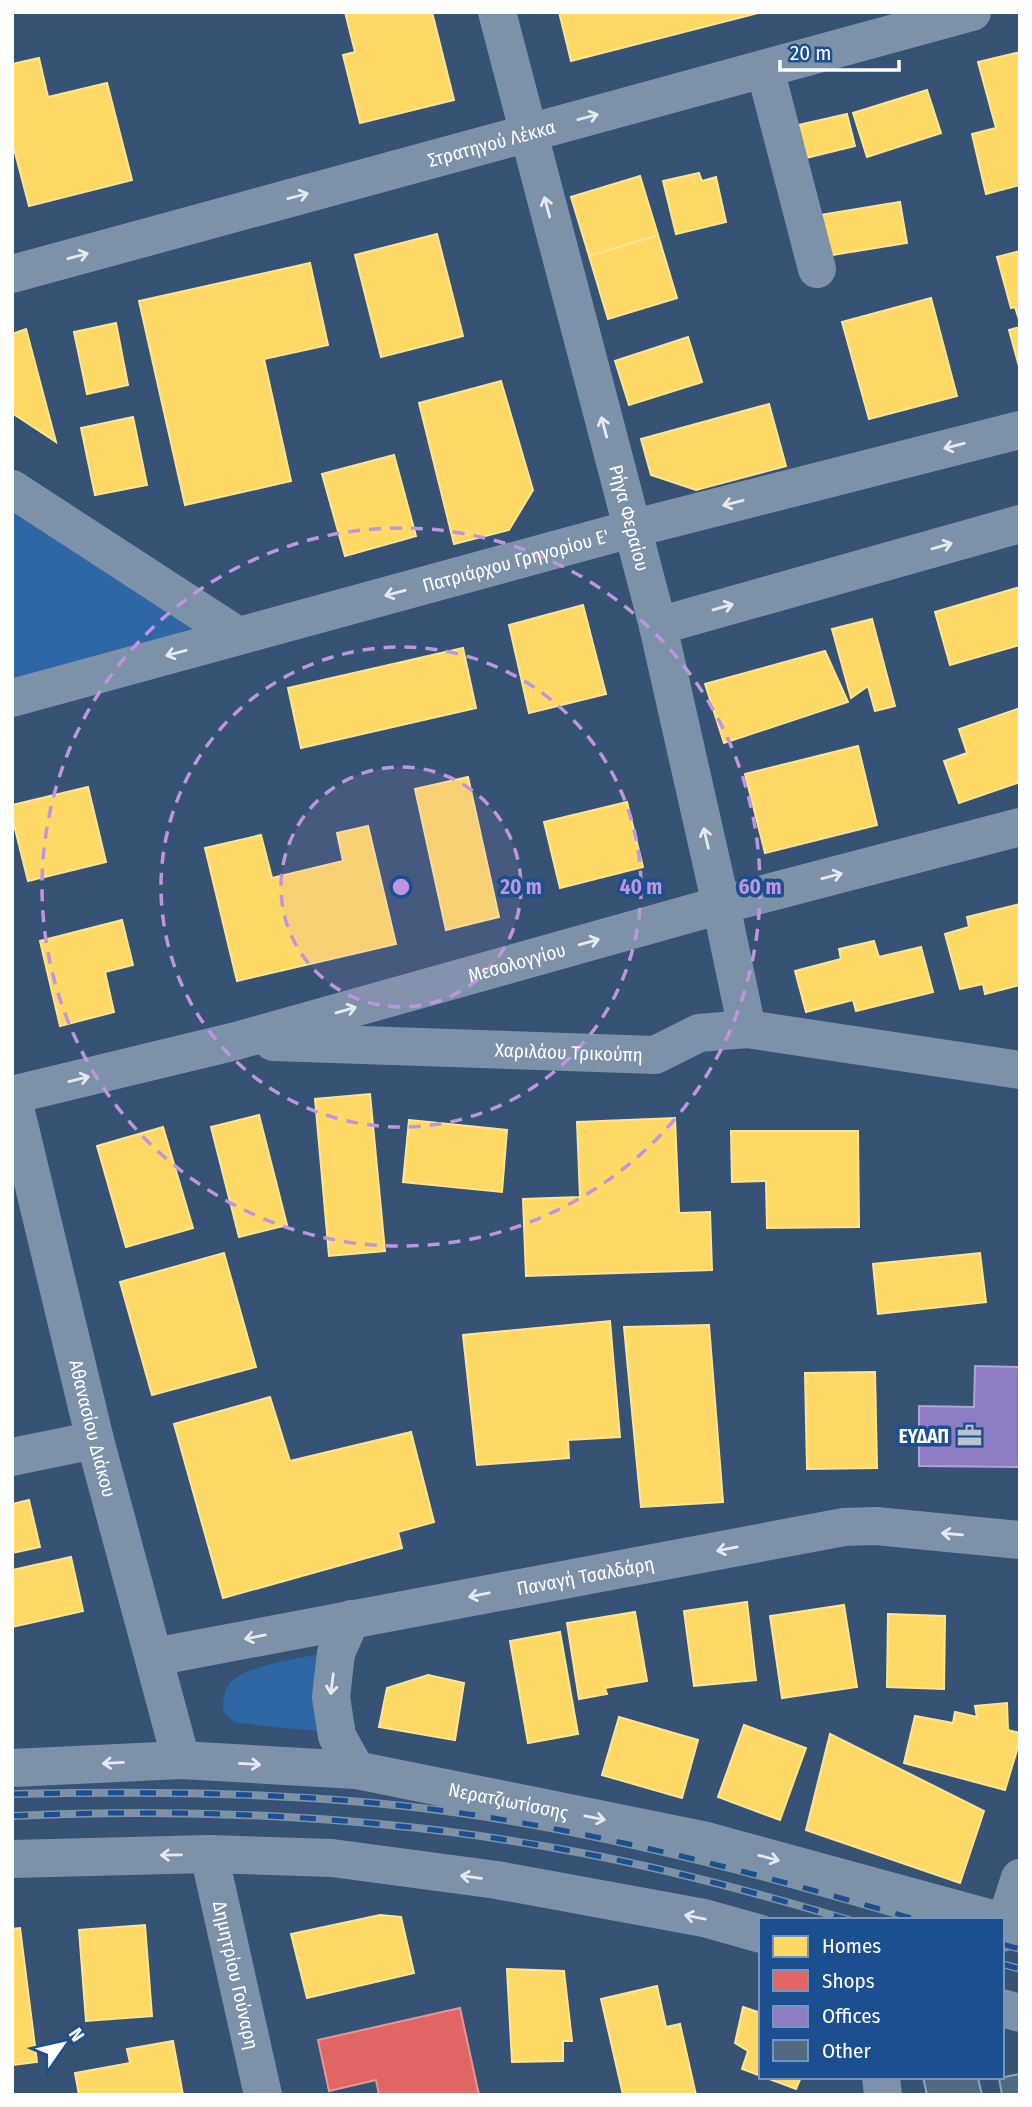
<svg xmlns="http://www.w3.org/2000/svg" width="1032" height="2107" font-family="'Fira Sans Condensed',sans-serif">
<rect width="100%" height="100%" fill="#365274"/>
<!-- green -->
<path fill="#2f66a5" d="M12 507 203 634 12 681Z
M324 1653 326 1732 238 1723C229 1719 222 1715 223 1703 224 1694 226 1685 234 1679 251 1665 302 1658 324 1653Z"/>
<!-- homes -->
<path fill="#ffd966" stroke="#ffe494" stroke-width="2" d="M345 12H432L454 100 360 123 343 55 355 52Z
M559 12H762L571 61Z
M1020 52V185L986 194 972 134 996 128 978 62Z
M39 58 48 97 107 83 132 180 29 206 12 141V64Z
M927 90 941 133 867 157 853 113Z
M847 114 855 146 802 159 794 126Z
M699 173 702 181 716 177 726 222 676 234 663 181Z
M640 176 658 235 589 256 571 197Z
M900 202 907 243 826 256 820 215Z
M437 234 463 336 381 357 355 255Z
M658 235 677 298 608 319 589 256Z
M1020 251V323L1015 307 1011 308 997 257Z
M310 263 328 345 264 359 291 481 185 505 139 301Z
M931 298 957 396 869 419 842 322Z
M116 323 128 385 87 394 74 332Z
M1020 327V370L1009 330Z
M26 329 56 442 12 413V334Z
M688 337 702 382 629 405 615 361Z
M501 381 533 490 509 530 454 544 419 403Z
M769 404 786 466 696 490 651 475 641 439Z
M133 417 147 485 95 495 81 428Z
M394 455 416 536 345 556 322 474Z
M1020 587V645L950 665 935 612Z
M583 605 606 694 529 713 509 625Z
M872 619 895 706 875 711 868 686 851 698 832 629Z
M463 648 476 708 301 748 288 688Z
M825 651 848 702 724 743 705 684Z
M1020 708V782L959 803 944 761 967 753 959 729Z
M858 746 877 825 765 853 745 774Z
M468 777 499 917 446 930 415 789Z
M88 787 106 862 28 881 12 817V805Z
M627 802 643 867 560 888 544 822Z
M368 826 396 944 237 981 205 848 261 835 272 878 343 861 337 833Z
M1020 904V985L985 994 983 984 960 989 945 934 969 927 967 917Z
M122 920 133 965 105 972 114 1012 60 1026 40 941Z
M874 941 879 957 921 947 933 992 856 1011 853 1000 806 1012 795 971 841 959 839 949Z
M370 1094 385 1251 329 1256 315 1099Z
M259 1115 287 1225 239 1237 211 1127Z
M675 1118 679 1213 710 1212 712 1270 526 1276 523 1199 580 1197 577 1122Z
M409 1120 507 1130 502 1192 403 1182Z
M163 1127 193 1228 126 1247 97 1146Z
M731 1131H858L859 1227 767 1228 766 1181 732 1182Z
M224 1253 256 1367 152 1395 120 1282Z
M980 1253 986 1302 878 1314 873 1264Z
M610 1321 620 1437 568 1440 569 1458 477 1465 463 1335Z
M709 1325 723 1502 641 1507 624 1327Z
M875 1372 877 1468 807 1469 805 1373Z
M270 1397 290 1461 411 1432 434 1522 398 1532 402 1548 223 1598 174 1424Z
M29 1500 40 1547 12 1553V1504Z
M71 1557 83 1611 12 1627V1570Z
M747 1602 756 1680 694 1686 684 1611Z
M844 1605 857 1687 782 1698 770 1616Z
M635 1612 647 1681 605 1688 607 1694 579 1699 567 1623Z
M888 1614 945 1616 944 1689 887 1687Z
M560 1632 578 1734 528 1743 510 1641Z
M428 1675 464 1683 455 1740 379 1727 387 1688Z
M1007 1703 1008 1730 1020 1733V1740L1005 1790 904 1763 915 1716 953 1723 955 1712 977 1717 975 1706Z
M619 1717 698 1740 682 1798 602 1775Z
M744 1725 806 1748 780 1820 718 1797Z
M830 1734 984 1811 960 1883 806 1830Z
M380 1915 401 1917 414 1973 307 1998 291 1934Z
M145 1925 152 2016 86 2021 79 1930Z
M20 1928 37 2062 12 2065V1929Z
M507 1969 564 1971 572 2041H563V2061L512 2062Z
M657 1986 666 2027 680 2024 696 2095H623L601 1999Z
M743 2007 761 2013V2076L742 2069 748 2051 735 2043Z
M173 2041 183 2095H79L75 2073 130 2063 127 2049Z
M764 2077H801L796 2089Z"/>
<!-- shops -->
<path fill="#e06666" stroke="#e99494" stroke-width="2" d="M460 2008 479 2095H379L376 2080 329 2091 318 2040Z"/>
<!-- offices -->
<path fill="#8e7cc3" stroke="#b0a3d5" stroke-width="2" d="M975 1366 1020 1367V1467L919 1466V1406L974 1407Z"/>
<!-- building -->
<path fill="#526984" stroke="#92a2b6" stroke-width="2" d="M1020 2074V2095H1002L999 2078Z
M923 2077 978 2078 982 2095H927Z"/>
<g fill="none" stroke-linecap="round" stroke-linejoin="round">
<!-- minor -->
<g stroke="#7d92a8" stroke-width="38">
<path id="s1" d="M497 12 658 626 721 905 747 1029"/>
<path d="M765 69 817 269"/>
<path id="s2" d="M12 274 972 12"/>
<path d="M12 489 238 636"/>
<path d="M658 626 1020 524"/>
<path id="s3" d="M12 698 631 529 1020 430"/>
<path id="s4" d="M273 1042 655 1055 699 1033 747 1029 1020 1070"/>
<path id="s5" d="M12 1095 236 1041 721 905 1020 827"/>
<path id="s6" d="M12 1095 95 1440 181 1760"/>
<path d="M12 1457 95 1440"/>
<path d="M351 1619 336 1653 331 1697 337 1736 356 1770"/>
<path id="s7" d="M154 1657 844 1527 876 1526 1020 1540"/>
<path id="s8" d="M12 1768 181 1760 356 1770 703 1840 996 1920"/>
<path id="s9" d="M209 1854 263 2095"/>
<path d="M12 1859 209 1854 332 1858 497 1880 704 1918 761 1934"/>
<path d="M1002 1933 1020 1878"/>
<path d="M1002 2008 1020 2013"/>
<path d="M881 2077 883 2095"/>
</g>
<defs>
<path id="rail" d="M12 1794C169 1791 326 1792 481 1816 629 1839 774 1878 918 1920
M12 1816C203 1807 394 1817 582 1853 672 1870 761 1894 849 1920
M1002 1944 1020 1949
M1002 1964 1020 1969"/>
</defs>
<!-- rail casing -->
<use href="#rail" stroke="#7e92a7" stroke-width="8"/>
<!-- rail -->
<use href="#rail" stroke="#1b4f8f" stroke-width="5" stroke-dasharray="16" stroke-linecap="butt"/>
</g>
<!-- one-way arrows -->
<defs><path id="oneway-shaft" d="M-6 0H5M1.5-3L5.5 0L1.5 3" fill="none" stroke-width="1.6" stroke-linecap="round" stroke-linejoin="round" transform="scale(1.75)"/></defs>
<g stroke="#e5e9ee">
<use href="#oneway-shaft" transform="translate(588 117) rotate(-15)"/>
<use href="#oneway-shaft" transform="translate(298 196) rotate(-15)"/>
<use href="#oneway-shaft" transform="translate(547 207) rotate(-105)"/>
<use href="#oneway-shaft" transform="translate(78 256) rotate(-15)"/>
<use href="#oneway-shaft" transform="translate(604 427) rotate(-105)"/>
<use href="#oneway-shaft" transform="translate(954 446) rotate(166)"/>
<use href="#oneway-shaft" transform="translate(733 503) rotate(166)"/>
<use href="#oneway-shaft" transform="translate(942 546) rotate(-16)"/>
<use href="#oneway-shaft" transform="translate(395 593) rotate(165)"/>
<use href="#oneway-shaft" transform="translate(723 607) rotate(-16)"/>
<use href="#oneway-shaft" transform="translate(176 653) rotate(165)"/>
<use href="#oneway-shaft" transform="translate(706 838) rotate(-103)"/>
<use href="#oneway-shaft" transform="translate(832 876) rotate(-15)"/>
<use href="#oneway-shaft" transform="translate(589 942) rotate(-16)"/>
<use href="#oneway-shaft" transform="translate(346 1010) rotate(-16)"/>
<use href="#oneway-shaft" transform="translate(79 1079) rotate(-14)"/>
<use href="#oneway-shaft" transform="translate(952 1534) rotate(-175)"/>
<use href="#oneway-shaft" transform="translate(727 1549) rotate(169)"/>
<use href="#oneway-shaft" transform="translate(479 1595) rotate(169)"/>
<use href="#oneway-shaft" transform="translate(255 1637) rotate(169)"/>
<use href="#oneway-shaft" transform="translate(332 1684) rotate(97)"/>
<use href="#oneway-shaft" transform="translate(113 1763) rotate(177)"/>
<use href="#oneway-shaft" transform="translate(250 1764) rotate(3)"/>
<use href="#oneway-shaft" transform="translate(595 1818) rotate(11)"/>
<use href="#oneway-shaft" transform="translate(171 1855) rotate(179)"/>
<use href="#oneway-shaft" transform="translate(769 1858) rotate(15)"/>
<use href="#oneway-shaft" transform="translate(471 1877) rotate(-172)"/>
<use href="#oneway-shaft" transform="translate(695 1917) rotate(-169)"/>
</g>
<!-- distance rings -->
<circle cx="401" cy="887" r="120" fill="#bd96df" fill-opacity=".12"/>
<g fill="none" stroke="#bd96df" stroke-width="3.5" stroke-dasharray="12 9">
<circle cx="401" cy="887" r="120"/>
<circle cx="401" cy="887" r="240"/>
<circle cx="401" cy="887" r="359"/>
</g>
<!-- icons -->
<defs>
<symbol id="office-bare" viewBox="-9 -9 18 18"><path d="M-6-3h4V-5.5h4V-3h4V5H-6ZM-1-4.5V-3h2v-1.5ZM-6 0V1H6V0Z" fill="#b9c2ce" stroke="#1b4f8f" stroke-width="2.5" paint-order="stroke"/></symbol>
</defs>
<g fill-rule="evenodd">
<use href="#office-bare" x="952" y="1418" width="35" height="35"/>
</g>
<g text-anchor="middle" stroke-width="7" stroke-linejoin="round" paint-order="stroke">
<!-- street labels -->
<g font-size="19" fill="#fff" stroke="#1b4f8f">
<text dy="7" stroke="none"><textPath href="#s2" startOffset="497">Στρατηγού Λέκκα</textPath></text>
<text dy="7" stroke="none"><textPath href="#s1" startOffset="523">Ρήγα Φεραίου</textPath></text>
<text dy="7" stroke="none"><textPath href="#s3" startOffset="522">Πατριάρχου Γρηγορίου Ε'</textPath></text>
<text dy="7" stroke="none"><textPath href="#s5" startOffset="522">Μεσολογγίου</textPath></text>
<text dy="7" stroke="none"><textPath href="#s4" startOffset="296">Χαριλάου Τρικούπη</textPath></text>
<text dy="7" stroke="none"><textPath href="#s6" startOffset="343">Αθανασίου Διάκου</textPath></text>
<text dy="7" stroke="none"><textPath href="#s7" startOffset="439">Παναγή Τσαλδάρη</textPath></text>
<text dy="7" stroke="none"><textPath href="#s8" startOffset="500">Νερατζιωτίσσης</textPath></text>
<text dy="7" stroke="none"><textPath href="#s9" startOffset="124">Δημητρίου Γούναρη</textPath></text>
</g>
<!-- poi labels -->
<g font-size="19" font-weight="bold" fill="#fff" stroke="#1b4f8f" text-anchor="end">
<text x="949" y="1443">ΕΥΔΑΠ</text>
</g>
</g>
<circle cx="401" cy="887" r="10" fill="#bd96df" stroke="#1b4f8f" stroke-width="3.5"/>
<g font-size="21" text-anchor="middle" font-weight="bold" fill="#bd96df" stroke="#1b4f8f" stroke-width="7" stroke-linejoin="round" paint-order="stroke">
<text x="521" y="894">20 m</text>
<text x="641" y="894">40 m</text>
<text x="760" y="894">60 m</text>
</g>
<!-- border -->
<rect width="1032" height="2107" fill="none" stroke="#ffffff" stroke-width="28"/>
<!-- legend -->
<rect x="759" y="1918" width="245" height="161" fill="#1b4f8f" stroke="#7695bc" stroke-width="2"/>
<rect x="773" y="1936" width="35" height="21" fill="#ffd966" stroke="#7695bc" stroke-width="2"/>
<text x="822" y="1953" font-size="21" fill="#ffffff">Homes</text>
<rect x="773" y="1970" width="35" height="21" fill="#e06666" stroke="#7695bc" stroke-width="2"/>
<text x="822" y="1988" font-size="21" fill="#ffffff">Shops</text>
<rect x="773" y="2006" width="35" height="21" fill="#8e7cc3" stroke="#7695bc" stroke-width="2"/>
<text x="822" y="2023" font-size="21" fill="#ffffff">Offices</text>
<rect x="773" y="2040" width="35" height="21" fill="#526984" stroke="#7695bc" stroke-width="2"/>
<text x="822" y="2058" font-size="21" fill="#ffffff">Other</text>
<!-- north arrow -->
<g transform="translate(63 2044) rotate(56)" stroke="#1b4f8f" stroke-width="5" paint-order="stroke">
<path d="M0-5L12 26L0 18L-12 26Z" fill="#ffffff"/>
<text y="-10" font-size="19" font-weight="bold" text-anchor="middle" fill="#ffffff">N</text>
</g>
<!-- scale -->
<path d="M780 60v10h119v-10" fill="none" stroke="#ffffff" stroke-width="3.5"/>
<text x="790" y="60" font-size="21" fill="#ffffff" stroke="#1b4f8f" stroke-width="5" paint-order="stroke">20 m</text>
</svg>
